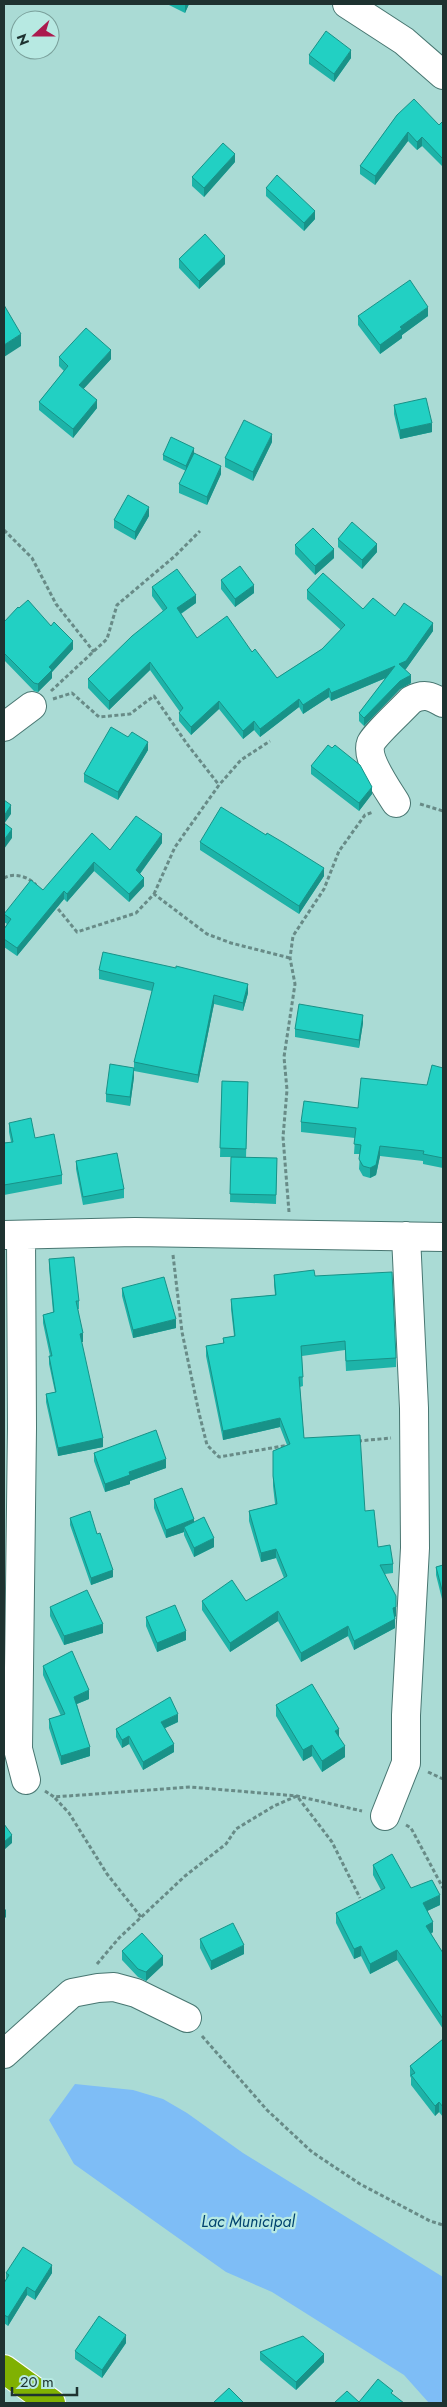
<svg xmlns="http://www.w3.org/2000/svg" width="447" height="2407" font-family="Jost,sans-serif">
<rect width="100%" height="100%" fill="#aadbd5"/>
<!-- water -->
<path fill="#7ebdf6" d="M75 2084 133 2090 163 2099 187 2113 243 2153 443 2277V2403H429L404 2375 272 2292 226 2272 74 2164 49 2120Z"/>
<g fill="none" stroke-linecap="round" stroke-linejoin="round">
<defs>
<path id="minor" d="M347 4 404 41 443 75
M4 727 32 706
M396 803C388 790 365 758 371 743 375 734 403 709 411 700 424 693 431 696 443 703
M4 1235 135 1232 443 1237
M21 1235 22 1428 18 1749 26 1780
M385 1816 406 1763V1715L415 1548 414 1408 406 1236
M4 2054 72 1993 98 1988 114 1987 136 1993 187 2018"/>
<path id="highway" d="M4 2369 51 2403"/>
</defs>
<!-- minor casing -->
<use href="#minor" stroke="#487671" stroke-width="30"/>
<!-- highway casing -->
<use href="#highway" stroke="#fff" stroke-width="30"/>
<!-- path -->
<path stroke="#688b87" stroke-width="3" stroke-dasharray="4 2.5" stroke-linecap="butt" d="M4 530 32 558 56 604 94 652
M51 691 107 639 117 605 175 556 200 531
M53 699 72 693 99 717 130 714 154 696 187 744 219 785
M420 804 443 811
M4 878C14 872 29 877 36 885
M154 894 175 847 219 785 241 760 270 741
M54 904 77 932 136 913 154 894 207 934 231 943 290 958
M289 1212 283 1137 287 1090 284 1057 295 984 290 958 293 936 324 889 339 851 365 815 373 812
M173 1255 182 1332 199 1413 207 1445 219 1457 289 1445
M358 1441 391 1438
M428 1772 443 1779
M45 1791 54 1797 190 1787 297 1796 362 1811
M55 1798 69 1813 107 1874 141 1917
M406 1825 411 1828 443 1888
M97 1964 119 1938 185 1876 226 1844 236 1829 274 1806 297 1796 332 1842 360 1898
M202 2036 267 2110 312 2152 360 2184 430 2221 443 2225"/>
<!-- minor -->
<use href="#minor" stroke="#fff" stroke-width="28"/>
<!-- highway -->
<use href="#highway" stroke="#80b102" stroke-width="28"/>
</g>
<!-- wall -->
<path fill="#1db3a8" d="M167 4H189L185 13Z
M309 55 351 58 334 82 309 64Z
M397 115 439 125 443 121V167L422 146 417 150 408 141 375 185 360 174V166Z
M235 162 204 197 192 186V177Z
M266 188 315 219 304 231 266 196Z
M179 259 225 264 199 289 179 268Z
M358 316H428L402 335V338L380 354 358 325Z
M59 357 111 359 83 389 97 408 73 438 39 410V402L64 371 59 366Z
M394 405 432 432 400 439 394 414Z
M272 442 253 481 225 467V458Z
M194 453 221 474 207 505 179 493V484L186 471 163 460V455Z
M149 516 135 540 114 528V520Z
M338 539 377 552 362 569 338 547Z
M295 545 334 558 315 575 295 554Z
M221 580 254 593 235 607 221 589Z
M152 587 196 603 181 614 197 638 252 652 277 678 322 649 341 630 307 599V590L363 609 395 616 433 631 405 670 411 683 400 689 364 726 359 721V713L386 678 331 701 329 697 303 714 299 707 260 737 254 730 243 739 219 709 191 735 179 721V713L180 712 150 670 109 710 88 688V679L163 611 152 596Z
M4 622 51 626 73 649 52 672V678L38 692 34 691 4 660Z
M128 737 148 750 118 800 84 782V774Z
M311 766 372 794 359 811 311 774Z
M266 835 324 876 299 914 200 850V842Z
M162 843 140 874 144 886 129 902 94 871 67 902 64 899 17 956 4 947V929L7 924 4 922V914L110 850Z
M99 970 248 993 243 1011 214 1004 198 1083 134 1071V1077L130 1106 106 1102V1094L134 1068V1062L152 991 99 979Z
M363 1023 359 1048 295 1037V1029Z
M443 1068V1168L423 1164V1161L380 1156 376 1175 370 1178 363 1176 359 1169 360 1154H354L355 1138 301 1132V1122L358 1108 427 1085Z
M222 1081 248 1082 246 1158H277L276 1204 230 1202 231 1157H220Z
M9 1123 35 1138 62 1175V1184L4 1195V1143L11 1142 9 1132Z
M76 1161 124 1189V1198L83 1205 76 1169Z
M49 1259 79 1301V1309H78L83 1342H81L103 1447 58 1456 46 1402V1394L55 1392 49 1364V1356H50L43 1323V1315L53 1312 49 1268Z
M274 1275 315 1276 396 1358V1367L346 1371 345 1350 302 1356 303 1386 300 1387 304 1438 365 1511 378 1547 393 1564V1573L385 1574 396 1605V1616L395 1617V1628L354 1650 348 1636 301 1662 278 1621 230 1652 202 1610V1601H246L284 1578 276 1558 261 1562 249 1521V1511L275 1504 273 1486V1451L287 1445 280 1427 223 1440 206 1356V1346L223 1343V1338L234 1336 231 1309V1299L275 1295 274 1285Z
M122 1288 176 1328 133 1338 122 1296Z
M94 1453 166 1468 130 1481V1484L105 1492 94 1461Z
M154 1499 194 1522 214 1547 194 1557 184 1535V1532L166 1538 154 1508Z
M70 1518 97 1534 113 1577 91 1585 70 1525Z
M443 1565 442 1599 436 1575V1567Z
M50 1607 103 1633 64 1645 50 1616Z
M146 1617 186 1640 157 1652 146 1626Z
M43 1666 89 1699 77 1704 90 1756 61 1765 49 1728V1719L61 1716 43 1675Z
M276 1705 339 1736 345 1757 322 1772 312 1756 303 1761 276 1716Z
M178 1722 165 1728 174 1752 143 1770 129 1744 122 1748 116 1737V1729Z
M373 1865 411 1888 440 1905 427 1911 433 1932 431 1934 443 1953V2029L397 1960 370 1974 361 1956 354 1959 336 1923V1913L381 1890 373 1875Z
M200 1939 244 1954 211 1970 200 1948Z
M122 1951 163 1965 146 1981 138 1977 122 1960Z
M443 2039V2117L439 2112 435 2116 411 2085V2078L410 2076V2066Z
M6 2273H52L35 2300 27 2295 8 2326 4 2323V2283L6 2279Z
M126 2343 102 2378 75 2359V2351Z
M260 2352 324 2362 296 2390 260 2360Z"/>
<!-- shaded-wall -->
<path fill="#189288" d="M185 4H189L185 13Z
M351 50V58L334 82V74Z
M408 132V141L375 185V176Z
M422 137V146L417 150V142Z
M235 154V162L204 197V188Z
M315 211V219L304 231V223Z
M225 256V264L199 289V281Z
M428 307V316L402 335V338L380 354V345L400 327Z
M21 334V346L4 357V345Z
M111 350V359L79 394V385Z
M97 400V408L73 438V429Z
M432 423V432L400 439V430Z
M272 434V442L253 481V472Z
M194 448V453L186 471V466Z
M221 466V474L207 505V497Z
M149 507V516L135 540V532Z
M377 544V552L362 569V560Z
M334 549V558L315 575V566Z
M254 585V593L235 607V599Z
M196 595V603L177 616V608Z
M433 623V631L406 669 399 672V664Z
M73 641V649L52 672V678L38 692V684L49 667Z
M150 662V670L109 710V701Z
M395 666V674L331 701V693Z
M411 675V683L400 689 364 726V718L400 681Z
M329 688V697L303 714V705Z
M299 699V707L260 737V729Z
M219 701V709L191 735V727Z
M254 721V730L243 739V731Z
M148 742V750L118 800V792Z
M372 787V794L359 811V803Z
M11 805V814L4 824V816Z
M12 829V838L4 849V840Z
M162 834V843L136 879V870Z
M94 862V871L67 902V894Z
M324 868V876L299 914V906Z
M144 878V886L129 902V894Z
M64 891V899L17 956V948Z
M248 984V993L243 1011V1003Z
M214 995V1004L198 1083V1075Z
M363 1015V1023L359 1048V1040Z
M134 1068V1077L130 1106V1097Z
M380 1146V1156L376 1175 370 1178V1168Z
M176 1319V1328L133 1338V1330Z
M83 1333V1342H80V1334Z
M280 1418V1427L223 1440V1431Z
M103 1438V1447L58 1456V1448Z
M166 1459V1468L130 1481V1484L105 1492V1484L129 1472Z
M194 1519V1528L184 1527V1532L166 1538V1530Z
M214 1538V1547L194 1557V1548Z
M276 1549V1558L261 1562V1553Z
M113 1570V1577L91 1585V1578Z
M442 1590H443V1598L442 1599Z
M396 1596V1616L393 1618V1608Z
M278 1611V1621L230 1652V1643Z
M395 1619V1628L354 1650V1641Z
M103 1624V1633L64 1645V1636Z
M348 1626V1636L301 1662V1653Z
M186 1631V1640L157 1652V1643Z
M89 1690V1699L74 1705V1697Z
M178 1714V1722L161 1730V1722Z
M339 1729V1740L335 1731Z
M129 1736V1744L122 1748V1740Z
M174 1744V1752L143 1770V1762Z
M312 1745V1756L303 1761V1750Z
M345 1746V1757L322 1772V1761Z
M90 1747V1756L61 1765V1756Z
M4 1750H5V1760H4Z
M12 1835V1843L4 1850V1842Z
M440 1895V1905L423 1913V1903Z
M6 1909V1917L4 1919V1911Z
M433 1922V1932L426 1936V1926Z
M244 1945V1954L211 1970V1961Z
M361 1946V1956L354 1959V1949Z
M397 1950V1960L370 1974V1964Z
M163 1956V1965L146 1981V1972Z
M439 2102V2112L435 2116V2106Z
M52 2265V2273L35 2300V2292Z
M27 2287V2295L8 2326V2317Z
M126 2335V2343L102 2378V2370Z
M324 2354V2362L296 2390V2382Z"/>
<!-- building -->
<path fill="#22d0c3" stroke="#189288" d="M326 31 351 50 334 74 309 55Z
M414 99 439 125 443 121V159L422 137 417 142 408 132 375 176 360 166 397 115Z
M223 143 235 154 204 188 192 177Z
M277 175 315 211 304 223 266 188Z
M205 234 225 256 199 281 179 259Z
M410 280 428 307 400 327 402 329 380 345 358 316Z
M4 305 21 334 4 345Z
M86 328 111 350 79 385 97 400 73 429 39 402 68 366 59 357Z
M426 398 432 423 400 430 394 405Z
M244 420 272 434 253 472 225 458Z
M171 437 194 448 186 466 163 455Z
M194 453 221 466 207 497 179 484Z
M128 495 149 507 135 532 114 520Z
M352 522 377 544 362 560 338 539Z
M313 528 334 549 315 566 295 545Z
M240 566 254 585 235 599 221 580Z
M177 569 196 595 177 608 197 638 227 616 252 652 255 649 277 678 322 649 345 625 307 590 323 573 363 609 373 598 395 616 404 603 433 623 406 661 399 664 411 675 400 681 364 718 359 713 395 666 331 693 329 688 303 705 299 699 260 729 254 721 243 731 219 701 191 727 179 713 183 708 150 662 109 701 88 679 132 636 167 608 152 587Z
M28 600 51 626 54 622 73 641 49 667 52 670 38 684 34 683 4 653V622L18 607 19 608Z
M111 727 128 737 132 732 148 742 118 792 84 774Z
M328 745 332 748 335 745 360 765 372 787 359 803 311 766Z
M4 800 11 805 4 816Z
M221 807 266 835 267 833 284 843 324 868 299 906 200 842Z
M136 816 162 834 136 870 144 878 129 894 94 862 67 894 64 891 17 948 4 939V929L11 919 4 914 31 880 43 890 92 833 110 850Z
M4 823 12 829 4 840Z
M103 952 176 968V966L248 984 243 1003 214 995 198 1075 134 1062 154 983 99 970Z
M299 1004 363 1015 359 1040 295 1029Z
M110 1064 134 1068 130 1097 106 1094Z
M432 1065 443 1068V1158L423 1154 424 1151 380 1146 376 1165 370 1168 363 1166 359 1159 361 1145 354 1144 356 1128 301 1122 304 1101 358 1108 361 1078 427 1085Z
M222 1081 248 1082 246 1149 220 1148Z
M31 1118 35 1138 54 1134 62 1175 4 1185V1143L13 1142 9 1123Z
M117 1153 124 1189 83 1197 76 1161Z
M231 1157 277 1158 276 1195 230 1194Z
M74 1257 79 1301H76L83 1333 80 1334 103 1438 58 1448 46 1394 56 1392 49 1356H52L43 1315 54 1312 49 1259Z
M314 1270 315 1276 392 1272 396 1358 346 1361 345 1341 301 1346 303 1377H299L304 1438 360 1435 365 1511 374 1510 378 1547 390 1545 393 1564 380 1565 396 1596V1607L393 1608 395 1619 354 1641 348 1626 301 1653 278 1611 230 1643 202 1601 232 1580 246 1601 287 1576 276 1549 261 1553 249 1511 277 1504 273 1476V1451L290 1444 280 1418 223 1431 206 1346 224 1343 223 1338 235 1336 231 1299 276 1295 274 1275Z
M164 1277 176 1319 133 1330 122 1288Z
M156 1430 166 1459 129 1472 130 1475 105 1484 94 1453Z
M182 1488 194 1519 166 1530 154 1499Z
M90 1511 97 1534 100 1533 113 1570 91 1578 70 1518Z
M204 1517 214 1538 194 1548 184 1527Z
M443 1565V1590H442L436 1567Z
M87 1590 103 1624 64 1636 50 1607Z
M175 1605 186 1631 157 1643 146 1617Z
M72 1651 89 1690 74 1697 90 1747 61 1756 49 1719 65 1714 43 1666Z
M312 1684 339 1729 335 1731 345 1746 322 1761 312 1745 303 1750 276 1705Z
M170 1697 178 1714 161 1722 174 1744 143 1762 129 1736 122 1740 116 1729Z
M4 1824 12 1835 4 1842Z
M392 1854 411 1888 432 1880 440 1895 423 1903 433 1922 426 1926 443 1953V2019L397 1950 370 1964 361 1946 354 1949 336 1913 385 1888 373 1865Z
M233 1923 244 1945 211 1961 200 1939Z
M142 1933 163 1956 146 1972 138 1969 122 1951Z
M443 2039V2107L439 2102 435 2106 411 2075 415 2073 410 2066Z
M23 2247 52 2265 35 2292 27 2287 8 2317 4 2315V2283L9 2275 6 2273Z
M99 2316 126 2335 102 2370 75 2351Z
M303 2336 324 2354 296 2382 260 2352Z
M378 2379 393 2391 391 2393 404 2403H334L347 2391 359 2402Z
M229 2388 244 2403H213Z"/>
<g text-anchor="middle" stroke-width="4.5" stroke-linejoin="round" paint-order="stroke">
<!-- water labels -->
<g font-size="16" font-style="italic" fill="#01436f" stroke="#b7e9e2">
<text x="248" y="2227">Lac Municipal</text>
</g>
</g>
<!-- border -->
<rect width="447" height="2407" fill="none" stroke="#1e3230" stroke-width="10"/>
<!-- north arrow -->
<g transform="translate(35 35) rotate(249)"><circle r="24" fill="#b7e9e2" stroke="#7aa09b"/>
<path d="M0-4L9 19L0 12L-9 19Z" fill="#ab1a4e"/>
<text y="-8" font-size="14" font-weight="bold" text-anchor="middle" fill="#1e3230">N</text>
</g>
<!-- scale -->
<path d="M12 2387v8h65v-8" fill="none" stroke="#1e3230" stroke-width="2.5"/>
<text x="20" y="2387" font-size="15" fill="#1e3230" stroke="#b7e9e2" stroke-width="4" paint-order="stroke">20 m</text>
</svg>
